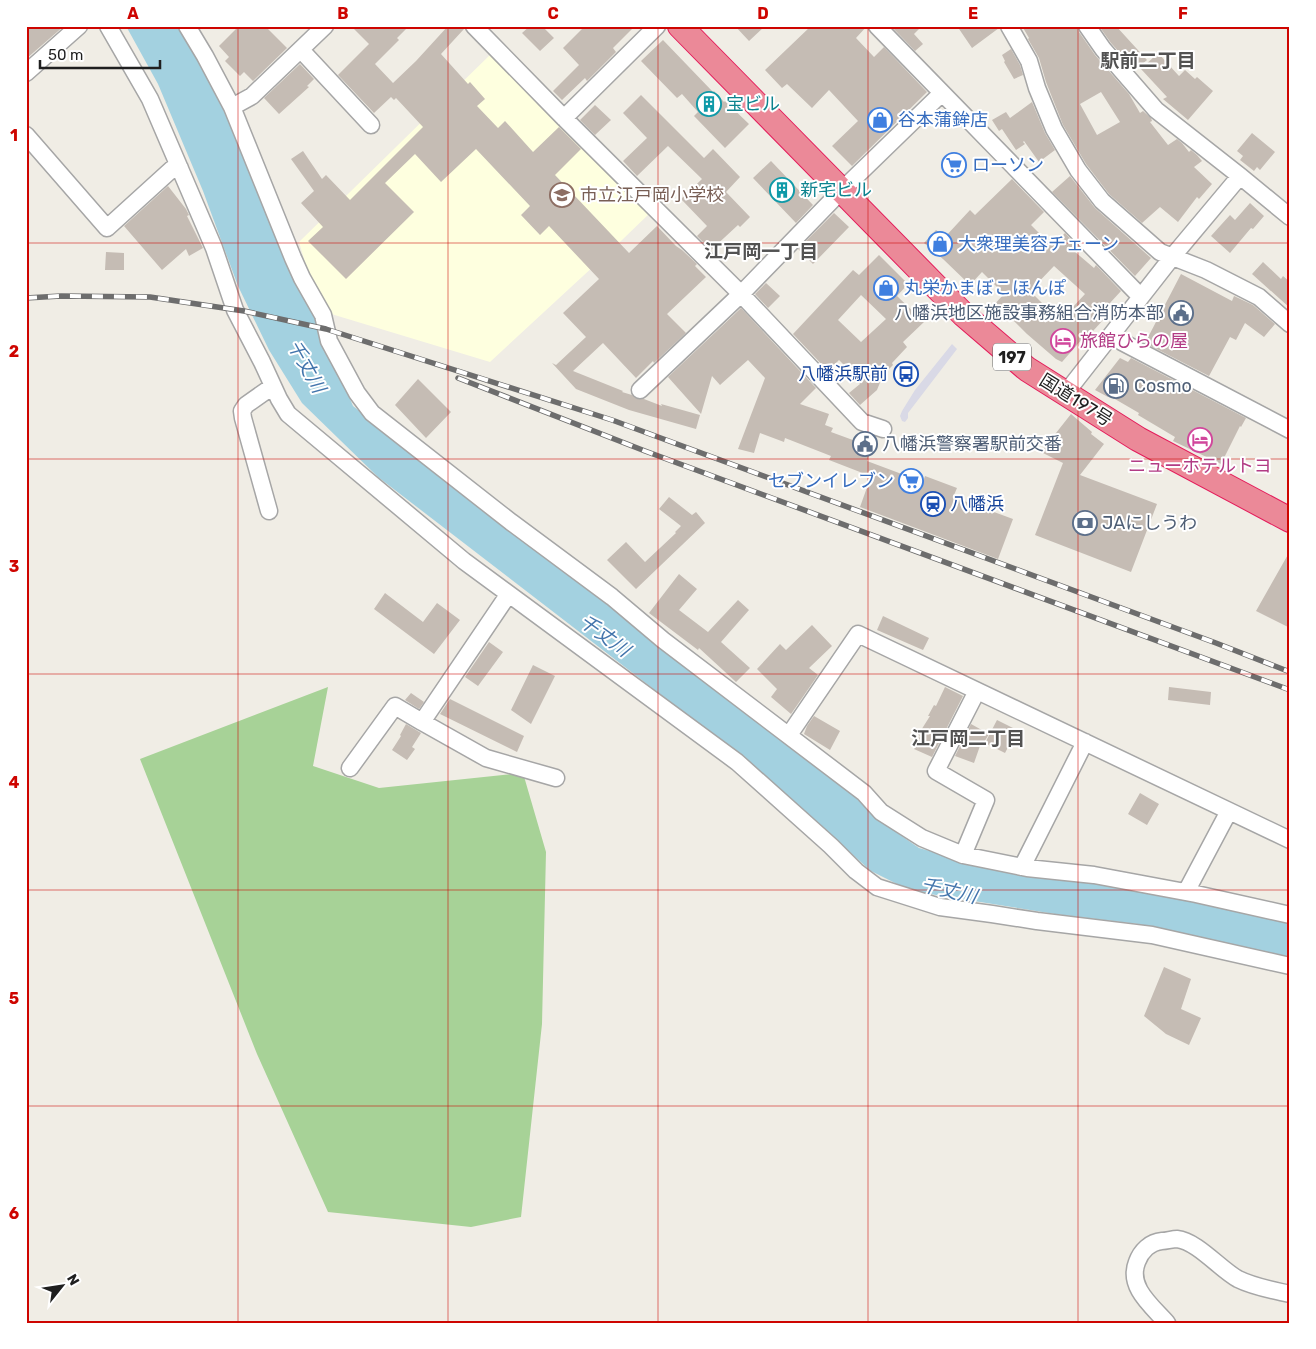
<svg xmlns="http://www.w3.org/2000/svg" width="1316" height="1349" font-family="Rubik,'Noto Sans JP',sans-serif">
<rect width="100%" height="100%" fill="#f0ede5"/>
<!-- education -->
<path fill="#feffdf" d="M495 50 652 211 622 240 490 362 328 313 307 278 304 259 299 242Z"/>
<!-- forest -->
<path fill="#a7d297" d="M328 687 313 766 379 788 523 773 546 852 542 1024 521 1217 471 1227 328 1212 257 1054 140 759Z"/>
<!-- plaza -->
<path fill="#d9d9e6" d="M952 344 957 349 908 413V418L905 422 902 421 900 416 902 411 915 390Z"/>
<!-- water -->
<path fill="#a3d1e0" d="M126 26H179L200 60 242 150 310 303 353 406 502 523 859 798 877 819 919 848 998 870 1136 889 1290 921V958L1138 924 1055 914 911 891 871 871 747 761 378 477 302 403 269 350 238 286 203 191 158 84Z"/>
<!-- building -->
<path fill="#c5bcb4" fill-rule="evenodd" d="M26 26H64L26 59Z
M239 26H265L287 48 253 81 244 72 240 76 225 61 229 57 219 46Z
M351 26H409L397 38 399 40 375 64 393 83 416 61 448 26H464V29L441 54 468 84 470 82 485 99 477 106 498 128 505 121 533 152 559 127 581 149 555 175 629 253 657 226 676 246 682 250 697 264 695 266 706 277 667 314 686 333 654 363 653 361 636 378 603 343 573 371 623 391 622 392 632 395 637 399H644L662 406 661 404 700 415 696 429 629 410 576 389 552 363 556 365 586 337 563 313 599 279 549 226 540 235 521 215 530 206 476 149 441 182 415 154 385 183 414 212 346 279 308 241 323 227 301 203 314 191 291 159 303 151 322 179 326 175 350 200 423 127 396 98 394 100 391 97 374 113 338 75 369 44Z
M530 26H542L554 38 540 51 522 33Z
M585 26H635L613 48 616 52 587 81 585 78 562 100 553 91 579 65 563 48Z
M735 26H765L749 41Z
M811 26H867L856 38 874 57 884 47 927 92 852 166 832 146 858 121 829 90 812 108 787 84 782 88 765 70Z
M891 26H922L914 34 923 44 915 51Z
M957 26H999V28L972 48Z
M1022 26H1077L1079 32 1095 55 1129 94 1140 113 1143 111 1151 118 1152 121 1150 122 1168 145 1177 139 1182 143 1189 152 1191 150 1197 155 1202 161 1194 167 1212 184 1199 199 1197 197 1178 222 1160 207 1142 223 1109 194 1086 164 1063 125 1046 82 1039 58 1028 39 1029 38ZM1101 92 1120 122 1097 135 1080 104Z
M1099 26H1116L1147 60 1135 70 1111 43Z
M663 40 713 92 714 91 724 102 725 101 749 124 725 148 694 116 698 112 682 94 677 98 641 61Z
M1011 49 1020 65 1023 75 1014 79 1004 62 1005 61 1002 55Z
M1158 53 1179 76 1185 70 1195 79 1197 77 1213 91 1188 120 1163 99 1167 97 1141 69Z
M300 64 314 79 307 86 309 87 279 114 264 98Z
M641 95 704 158 713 149 740 177 726 192 750 217 740 227 738 225 711 250 697 236 707 226 681 199 702 179 668 146 637 176 623 161 647 138 623 113Z
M1032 102 1045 133 1055 150 1039 162 1024 141 1023 142 1025 144 1016 150 1002 129 999 131 992 120 1006 112 1010 118Z
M595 105 611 120 595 135 580 120Z
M1252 133 1275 152 1260 170 1257 167 1254 171 1240 160 1243 156 1237 151Z
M771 161 813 205 796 223 753 178Z
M1070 176 1095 208 1151 258 1135 276 1052 192Z
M1012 179 1044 212 1031 225 1052 246 1065 233 1078 247 1074 251 1094 268 1096 265 1121 291 1099 315 1104 319 1093 331 1091 329 1062 362 1056 359 1027 334 1007 314 1002 319 991 308 1004 294 982 272 970 285 943 259 924 243 936 230 945 237 970 210 975 215ZM1054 266 1085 294 1060 321 1030 291Z
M168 186 186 209 189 215 187 216 203 248 189 256 186 249 162 270 124 226Z
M1250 203 1264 216 1253 229 1251 228 1230 253 1211 236 1230 215 1235 220Z
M834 213 849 227 813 264 798 249Z
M106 252 124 253V270H105Z
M879 255 908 284 897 296 924 322 903 342 907 347 892 363 893 365 883 375 877 390 860 405 849 393 860 384 859 382 860 381 839 360 828 371 793 334 853 270 859 275ZM861 295 886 319 861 342 838 320Z
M1263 262 1281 279 1283 276 1290 282V308L1252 274Z
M1181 274 1232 301 1234 296 1253 305 1275 324 1264 337 1245 323 1236 340 1230 337 1209 376 1145 343Z
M766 283 780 296 768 308 755 294Z
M741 308 816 388 800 404 829 414 825 425 833 428 831 432 861 443 862 438 874 443 867 461 923 482 925 476 957 488 954 495H957L956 498 1013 519 998 559 860 507 870 479 859 475 860 472 829 460 831 456 785 438 784 442 760 433 754 453 738 449 765 378 748 360 720 385 712 376 701 414 668 377Z
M1120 358 1128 362 1131 358 1246 418 1241 427 1240 426 1221 464 1173 441 1175 437 1138 415 1139 413 1108 395V397L1095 390Z
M418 379 451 412 426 438 395 405Z
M1071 414 1092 432 1091 434 1104 444 1080 475 1157 504 1131 572 1035 535 1063 463 1041 452Z
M669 497 692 515 696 512 705 523 636 589 607 560 626 542 645 562 676 533 675 532 681 526 659 509Z
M1290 551V628L1256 611Z
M679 574 697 589 679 610 708 632 738 600 749 610 721 642 750 668 736 682 699 648 698 650 649 613Z
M385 593 423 622 437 603 460 620 434 654 374 609Z
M883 616 929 638 923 650 877 630Z
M812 625 832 646 809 668 818 675 791 714 771 697 777 689 757 669 780 644 786 650Z
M489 642 503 652 478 686 465 677Z
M533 665 555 676 531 724 511 710Z
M945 687 963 696 932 757 914 749 920 736 918 735 930 716H928L934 705 936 706Z
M1169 687 1211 692 1210 705 1168 700Z
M411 693 424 702 419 709 405 700Z
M450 699 524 736 517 752 440 714Z
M814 716 840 731 830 750 804 734 807 726Z
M997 720 1017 730 1005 753 985 743Z
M406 724 421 733 412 747 415 749 407 760 392 750 401 736 400 735Z
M971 724 989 734 983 744 981 743 974 763 955 756Z
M1140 793 1159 804 1147 825 1128 814Z
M1164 967 1191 979 1181 1009 1201 1018 1189 1045 1166 1034 1144 1016Z"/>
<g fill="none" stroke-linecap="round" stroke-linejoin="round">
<defs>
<path id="minor" d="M108 26 150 99 214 248 235 310 262 362 279 399 288 414 464 561 737 762 831 846 856 871 877 887 940 907 992 914 1037 921 1152 935 1290 966
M187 26 205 56 232 107 293 258 302 278 323 315 329 341 357 393 372 413 511 522 612 597 663 640 864 793 881 812 922 838 963 855 1027 868 1094 875 1196 894 1290 915
M474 26 564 118 741 294 862 422 883 429
M877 26 1141 297
M1009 26 1029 61 1037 88 1054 129 1078 170 1102 201 1160 252 1206 270 1259 297 1290 324
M1087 26 1103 49 1156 110 1240 176 1290 217
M301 50 371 125
M26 73 79 26
M232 107 252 96 325 26
M564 118 657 26
M26 135 107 228 172 169 180 168
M1113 334 1122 342 1290 430
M640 390 741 294 842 190 942 93
M1065 394 1173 256 1240 176
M269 511 243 418 242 411 246 405 273 386
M508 595 422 722 486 758 556 778
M789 735 858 634 1290 840
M350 768 395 706 422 722
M963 855 986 800 936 771 977 691
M1022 867 1085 742
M1186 892 1229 811
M1167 1323C1152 1306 1127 1287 1137 1262 1141 1251 1150 1242 1162 1241 1167 1241 1172 1239 1177 1239 1197 1241 1221 1270 1238 1279 1254 1287 1272 1290 1290 1294"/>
<path id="highway" d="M680 26 964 315 1027 369 1138 439 1290 520"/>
</defs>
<!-- minor casing -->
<use href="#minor" stroke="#a6a6a6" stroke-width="19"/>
<!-- highway casing -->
<use href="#highway" stroke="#e41c5b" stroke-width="26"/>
<!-- minor -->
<use href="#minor" stroke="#fff" stroke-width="16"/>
<!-- highway -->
<use href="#highway" stroke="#eb8998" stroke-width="24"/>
<defs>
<path id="rail" d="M26 298 61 296 150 297 244 311 326 329 612 420 1216 643 1290 672
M458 378 645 451 1290 690"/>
</defs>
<!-- rail casing -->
<use href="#rail" stroke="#6d6d6d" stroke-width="5.5"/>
<!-- rail -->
<use href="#rail" stroke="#fff" stroke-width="4" stroke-dasharray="11" stroke-linecap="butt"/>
</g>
<!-- grid -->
<path fill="none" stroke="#ce0500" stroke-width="1" stroke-opacity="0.55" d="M238 26V1323M448 26V1323M658 26V1323M868 26V1323M1078 26V1323M26 243H1290M26 459H1290M26 674H1290M26 890H1290M26 1106H1290"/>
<!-- icons -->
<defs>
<symbol id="building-ring" viewBox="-11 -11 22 22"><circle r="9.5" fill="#fff" stroke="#0f9aa8" stroke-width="1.5"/><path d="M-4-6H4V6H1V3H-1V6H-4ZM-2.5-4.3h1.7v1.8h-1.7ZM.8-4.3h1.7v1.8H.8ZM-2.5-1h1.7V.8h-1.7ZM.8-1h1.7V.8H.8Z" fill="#0f9aa8"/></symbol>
<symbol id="shop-ring" viewBox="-11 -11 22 22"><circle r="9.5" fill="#fff" stroke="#3f7fe0" stroke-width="1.5"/><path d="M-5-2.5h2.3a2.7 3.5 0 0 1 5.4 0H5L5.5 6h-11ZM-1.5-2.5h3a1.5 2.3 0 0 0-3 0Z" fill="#3f7fe0"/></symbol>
<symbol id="supermarket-ring" viewBox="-11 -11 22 22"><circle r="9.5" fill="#fff" stroke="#3f7fe0" stroke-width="1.5"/><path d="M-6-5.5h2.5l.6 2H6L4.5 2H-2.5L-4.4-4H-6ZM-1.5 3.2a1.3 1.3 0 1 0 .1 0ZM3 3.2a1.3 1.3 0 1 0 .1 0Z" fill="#3f7fe0"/></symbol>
<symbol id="school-ring" viewBox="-11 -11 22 22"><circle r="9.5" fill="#fff" stroke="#8d6e63" stroke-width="1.5"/><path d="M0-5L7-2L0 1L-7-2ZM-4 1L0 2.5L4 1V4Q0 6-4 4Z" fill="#8d6e63"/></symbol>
<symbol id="civic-ring" viewBox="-11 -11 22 22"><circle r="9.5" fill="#fff" stroke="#5c6f8a" stroke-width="1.5"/><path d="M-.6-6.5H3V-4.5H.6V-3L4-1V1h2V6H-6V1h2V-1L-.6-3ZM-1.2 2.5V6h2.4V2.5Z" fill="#5c6f8a"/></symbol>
<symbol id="hotel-ring" viewBox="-11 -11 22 22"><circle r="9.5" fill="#fff" stroke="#d1479c" stroke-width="1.5"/><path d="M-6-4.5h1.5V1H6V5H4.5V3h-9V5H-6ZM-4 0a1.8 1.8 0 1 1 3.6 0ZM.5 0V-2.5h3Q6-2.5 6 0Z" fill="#d1479c"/></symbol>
<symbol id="bus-ring" viewBox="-11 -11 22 22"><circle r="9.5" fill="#fff" stroke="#1a4fb4" stroke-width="1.5"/><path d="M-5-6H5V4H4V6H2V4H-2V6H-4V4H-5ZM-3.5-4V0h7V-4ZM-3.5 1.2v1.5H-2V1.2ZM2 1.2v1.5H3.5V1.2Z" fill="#1a4fb4"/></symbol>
<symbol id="fuel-ring" viewBox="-11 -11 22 22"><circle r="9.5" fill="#fff" stroke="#5c6f8a" stroke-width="1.5"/><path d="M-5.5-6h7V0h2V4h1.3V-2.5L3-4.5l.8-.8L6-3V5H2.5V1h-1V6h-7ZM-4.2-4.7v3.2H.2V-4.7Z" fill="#5c6f8a"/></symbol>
<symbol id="station-ring" viewBox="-11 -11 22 22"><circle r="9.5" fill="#fff" stroke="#1a4fb4" stroke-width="1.5"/><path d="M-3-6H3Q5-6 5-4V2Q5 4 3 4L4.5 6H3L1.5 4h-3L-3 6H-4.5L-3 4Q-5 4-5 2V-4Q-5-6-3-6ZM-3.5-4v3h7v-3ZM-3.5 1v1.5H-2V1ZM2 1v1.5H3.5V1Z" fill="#1a4fb4"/></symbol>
<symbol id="bank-ring" viewBox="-11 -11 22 22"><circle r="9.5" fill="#fff" stroke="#5c6f8a" stroke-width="1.5"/><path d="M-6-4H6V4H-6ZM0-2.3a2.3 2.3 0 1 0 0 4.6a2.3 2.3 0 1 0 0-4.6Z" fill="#5c6f8a"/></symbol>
</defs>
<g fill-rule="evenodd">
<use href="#building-ring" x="695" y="90" width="28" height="28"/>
<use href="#shop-ring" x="866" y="106" width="28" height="28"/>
<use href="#supermarket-ring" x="940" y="151" width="28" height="28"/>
<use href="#building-ring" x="768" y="176" width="28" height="28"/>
<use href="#school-ring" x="548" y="181" width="28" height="28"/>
<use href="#shop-ring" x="926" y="230" width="28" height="28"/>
<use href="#shop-ring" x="872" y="274" width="28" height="28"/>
<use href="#civic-ring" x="1167" y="299" width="28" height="28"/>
<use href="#hotel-ring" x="1049" y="327" width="28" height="28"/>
<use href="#bus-ring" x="892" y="360" width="28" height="28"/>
<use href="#fuel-ring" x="1102" y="372" width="28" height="28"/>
<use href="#hotel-ring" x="1186" y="426" width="28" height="28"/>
<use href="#civic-ring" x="851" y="430" width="28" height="28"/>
<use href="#supermarket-ring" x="897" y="467" width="28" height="28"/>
<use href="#station-ring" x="919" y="490" width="28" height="28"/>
<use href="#bank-ring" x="1071" y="509" width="28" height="28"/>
</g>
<g text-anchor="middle" stroke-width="4" stroke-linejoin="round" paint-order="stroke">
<!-- shield labels -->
<rect fill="#fff" stroke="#626262" stroke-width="1" x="993" y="343.5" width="38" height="27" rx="4"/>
<g font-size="16" font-weight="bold" fill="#1f1f1f">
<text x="1012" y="363">197</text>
</g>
<!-- culture labels -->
<g font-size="18" fill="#0d838f" stroke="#fff" text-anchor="start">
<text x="726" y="110">宝ビル</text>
<text x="800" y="196">新宅ビル</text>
</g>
<!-- shop labels -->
<g font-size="18" fill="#366cbe" stroke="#fff" text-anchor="start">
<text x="898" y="126">谷本蒲鉾店</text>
<text x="972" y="171">ローソン</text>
<text x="958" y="250">大衆理美容チェーン</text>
<text x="904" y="294">丸栄かまぼこほんぽ</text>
<text x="894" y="487" text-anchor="end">セブンイレブン</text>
</g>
<!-- education labels -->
<g font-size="18" fill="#785e54" stroke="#fff" text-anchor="start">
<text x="580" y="201">市立江戸岡小学校</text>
</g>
<!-- service labels -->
<g font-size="18" fill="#4e5e75" stroke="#fff" text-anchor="start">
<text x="1164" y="319" text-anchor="end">八幡浜地区施設事務組合消防本部</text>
<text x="1134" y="392">Cosmo</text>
<text x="882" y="450">八幡浜警察署駅前交番</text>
<text x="1102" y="529">JAにしうわ</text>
</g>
<!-- hotel labels -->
<g font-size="18" fill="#b23c85" stroke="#fff" text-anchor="start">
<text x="1080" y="347">旅館ひらの屋</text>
<text x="1200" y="472" text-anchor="middle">ニューホテルトヨ</text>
</g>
<!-- transit labels -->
<g font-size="18" fill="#164399" stroke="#fff" text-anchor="end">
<text x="888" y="380">八幡浜駅前</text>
<text x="950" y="510" text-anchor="start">八幡浜</text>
</g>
<!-- street labels -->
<g font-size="18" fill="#1f1f1f" stroke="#fff">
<text transform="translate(1076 400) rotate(32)" y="6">国道197号</text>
</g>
<!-- neighbourhood labels -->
<g font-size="19" font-weight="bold" fill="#525252" stroke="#fff">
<text x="1148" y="67">駅前二丁目</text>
<text x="761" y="258">江戸岡一丁目</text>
<text x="968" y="745">江戸岡二丁目</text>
</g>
<!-- water labels -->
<g font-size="19" font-style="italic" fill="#4375ac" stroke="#fff">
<text transform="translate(307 366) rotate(61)" y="7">千丈川</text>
<text transform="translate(605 635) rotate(36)" y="7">千丈川</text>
<text transform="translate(949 890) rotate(13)" y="7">千丈川</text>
</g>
</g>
<!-- border -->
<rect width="1316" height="1349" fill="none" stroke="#ffffff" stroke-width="55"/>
<!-- north arrow -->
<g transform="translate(62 1286) rotate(60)" stroke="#ffffff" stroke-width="4" paint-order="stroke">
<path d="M0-4L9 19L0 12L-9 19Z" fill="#1f1f1f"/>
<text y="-8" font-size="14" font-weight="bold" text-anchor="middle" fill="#1f1f1f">N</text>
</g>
<!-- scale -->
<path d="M40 60v8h120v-8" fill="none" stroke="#1f1f1f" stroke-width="2.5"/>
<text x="48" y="60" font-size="15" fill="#1f1f1f" stroke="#ffffff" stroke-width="4" paint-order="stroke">50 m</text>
<rect x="28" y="28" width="1260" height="1294" fill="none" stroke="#ce0500" stroke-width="2"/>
<g font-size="16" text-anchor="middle" font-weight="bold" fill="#ce0500">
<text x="133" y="19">A</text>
<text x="343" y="19">B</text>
<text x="553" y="19">C</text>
<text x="763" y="19">D</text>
<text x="973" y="19">E</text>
<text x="1183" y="19">F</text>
<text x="14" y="141">1</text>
<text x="14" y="357">2</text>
<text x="14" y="572">3</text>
<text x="14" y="788">4</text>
<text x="14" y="1004">5</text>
<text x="14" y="1219">6</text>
</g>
</svg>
